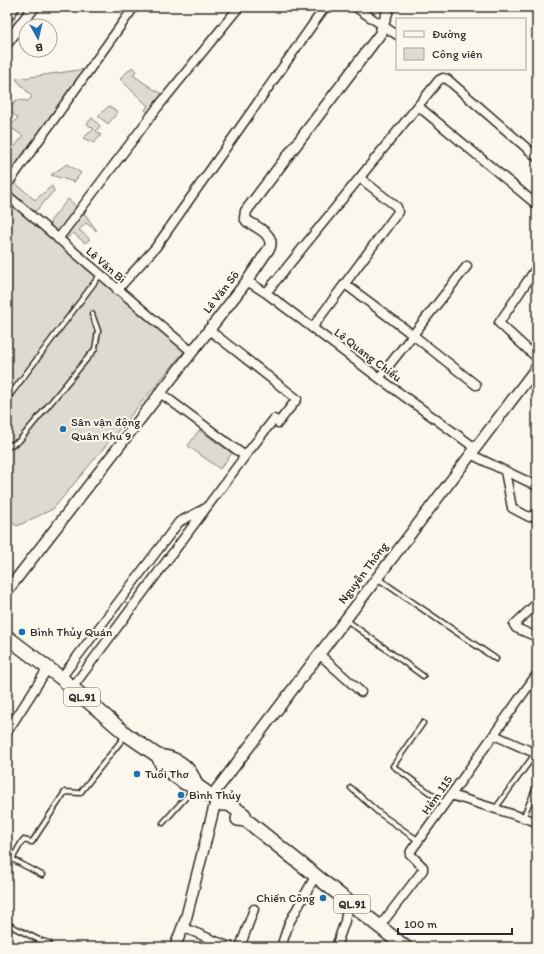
<svg xmlns="http://www.w3.org/2000/svg" width="544" height="954" font-family="Itim,sans-serif">
<rect width="100%" height="100%" fill="#fbf7ec"/>
<filter id="ink" filterUnits="userSpaceOnUse"><feTurbulence type="fractalNoise" baseFrequency=".025" numOctaves="2"/><feDisplacementMap in="SourceGraphic" scale="8" xChannelSelector="R" yChannelSelector="G"/><feConvolveMatrix kernelMatrix="1 2 1 2 8 2 1 2 1" color-interpolation-filters="sRGB"/></filter>
<g filter="url(#ink)">
<!-- green -->
<path fill="#dddad0" stroke="#84827e" d="M132 67 136 71 133 75 153 89 165 95 150 114 145 110 148 106 120 79Z
M86 69 7 177V147L12 150 23 136 10 127 18 118 7 109V103L12 107 16 100 28 101 32 97 16 79Z
M109 106 118 112 108 124 98 116Z
M92 118 100 126 96 131 101 135 94 143 83 138 94 129 87 124Z
M67 164 81 173 74 182 51 175Z
M13 181 35 200 52 186 54 191 35 212 7 189Z
M68 199 77 207 58 232 50 225 51 220Z
M7 200 186 349 53 509 17 526 11 522 7 526Z
M82 210 97 231 86 223 79 230 90 239 85 243 73 233 67 238 63 236Z
M199 430 232 453 220 469 188 446Z"/>
<g fill="none" stroke-linecap="round" stroke-linejoin="round">
<defs>
<path id="service" d="M7 399 100 275
M7 447 19 441 95 349 98 331 92 314
M377 578 496 659
M345 619 423 676
M531 684 537 686
M423 723 393 766 445 804
M351 788 379 813 419 841
M495 809 535 754
M523 818 537 785
M163 823 195 787
M7 856 12 859 23 840 32 842 65 792 80 793 125 736
M12 859 42 875
M7 924 39 940 49 943"/>
<path id="minor" d="M355 7 397 35
M418 106 537 205
M7 185 134 7
M7 195 191 351
M58 239 157 108 239 7
M537 267 499 323 537 358
M247 281 266 293 379 378 474 447
M345 284 413 335 476 385
M117 290 156 247 325 7
M266 293 439 80 443 78 447 79 537 157
M312 328 398 212 397 207 360 178
M379 378 467 266
M159 392 245 456
M470 454 537 486
M505 471 512 508 529 517 537 514
M537 603 514 625 516 628 537 637
M319 654 361 692
M61 678 179 522 204 509
M72 688 245 456 274 419 278 423 297 399 208 329
M7 732 48 668
M494 735 537 754
M451 795 537 822
M380 926 423 870V867L410 854 411 851 537 674
M182 927 230 947
M240 947 254 909
M281 947 289 923 316 875
M336 947 345 921 348 901"/>
<path id="tertiary" d="M7 17 14 7
M7 43 34 7
M7 591 247 281 270 247C274 234 256 227 247 221L245 218 246 211 380 34 389 7
M211 797 537 367
M175 947 186 918 216 800"/>
<path id="trunk" d="M7 637 61 678 126 734 158 756 163 767 185 783 196 785 222 804H229L244 815 246 820
M158 756C177 758 190 766 196 785
M238 819 246 820 405 947"/>
</defs>
<!-- service casing -->
<use href="#service" stroke="#2b2b2b" stroke-width="7"/>
<!-- minor casing -->
<use href="#minor" stroke="#2b2b2b" stroke-width="11"/>
<!-- tertiary casing -->
<use href="#tertiary" stroke="#2b2b2b" stroke-width="13"/>
<!-- trunk casing -->
<use href="#trunk" stroke="#2b2b2b" stroke-width="16"/>
<!-- service -->
<use href="#service" stroke="#fbf7ec" stroke-width="4"/>
<!-- minor -->
<use href="#minor" stroke="#fbf7ec" stroke-width="8"/>
<!-- tertiary -->
<use href="#tertiary" stroke="#fbf7ec" stroke-width="10"/>
<!-- trunk -->
<use href="#trunk" stroke="#fbf7ec" stroke-width="13"/>
</g>
</g>
<!-- markers -->
<g fill="#1f6fb2" stroke="#fbf7ec" stroke-width="1.5">
<circle cx="63" cy="429" r="4"/>
<circle cx="22" cy="632" r="4"/>
<circle cx="137" cy="774" r="4"/>
<circle cx="181" cy="795" r="4"/>
<circle cx="323" cy="898" r="4"/>
</g>
<g text-anchor="middle" stroke-width="4" stroke-linejoin="round" paint-order="stroke">
<!-- shield labels -->
<g fill="#fbf7ec" stroke="#696865" stroke-width="1">
<rect x="64" y="688" width="36" height="18" rx="3"/>
<rect x="334" y="895" width="36" height="18" rx="3"/>
</g>
<g font-size="11" font-weight="bold" fill="#2b2b2b">
<text x="82" y="701">QL.91</text>
<text x="352" y="908">QL.91</text>
</g>
<!-- street labels -->
<g font-size="12" fill="#2b2b2b" stroke="#fbf7ec">
<text transform="translate(106 265) rotate(41)" y="4">Lê Văn Bì</text>
<text transform="translate(221 292) rotate(-52)" y="4">Lê Văn Sô</text>
<text transform="translate(368 355) rotate(37)" y="4">Lê Quang Chiểu</text>
<text transform="translate(363 573) rotate(-53)" y="4">Nguyễn Thông</text>
<text transform="translate(437 795) rotate(-55)" y="4">Hẻm 115</text>
</g>
<!-- poi labels -->
<g font-size="12" fill="#2b2b2b" stroke="#fbf7ec" text-anchor="start">
<text x="71" y="426">Sân vận động<tspan x="71" dy="14">Quân Khu 9</tspan></text>
<text x="30" y="636">Bình Thủy Quán</text>
<text x="145" y="778">Tuổi Thơ</text>
<text x="189" y="799">Bình Thủy</text>
<text x="315" y="902" text-anchor="end">Chiến Công</text>
</g>
</g>
<!-- margin -->
<rect width="544" height="954" fill="none" stroke="#fbf7ec" stroke-width="24"/>
<rect x="12" y="12" width="520" height="930" fill="none" stroke="#2b2b2b" stroke-width="1.5" filter="url(#ink)"/>
<!-- legend -->
<rect x="396" y="18" width="130" height="52" fill="#fbf7ec" stroke="#a8a59f"/>
<rect x="404" y="31" width="20" height="6" fill="#fbf7ec" stroke="#a8a59f"/>
<text x="432" y="38" font-size="12" fill="#2b2b2b">Đường</text>
<rect x="404" y="48" width="20" height="12" fill="#dddad0" stroke="#a8a59f"/>
<text x="432" y="58" font-size="12" fill="#2b2b2b">Công viên</text>
<!-- north arrow -->
<g transform="translate(38 38) rotate(172)"><circle r="19" fill="#fbf7ec" stroke="#a8a59f"/>
<path d="M0-3L7 15L0 10L-7 15Z" fill="#1f6fb2"/>
<text y="-6" font-size="11" font-weight="bold" text-anchor="middle" fill="#2b2b2b">B</text>
</g>
<!-- scale -->
<path d="M398 928v6h114v-6" fill="none" stroke="#2b2b2b" stroke-width="2"/>
<text x="404" y="928" font-size="12" fill="#2b2b2b" stroke="#fbf7ec" stroke-width="3" paint-order="stroke">100 m</text>
</svg>
